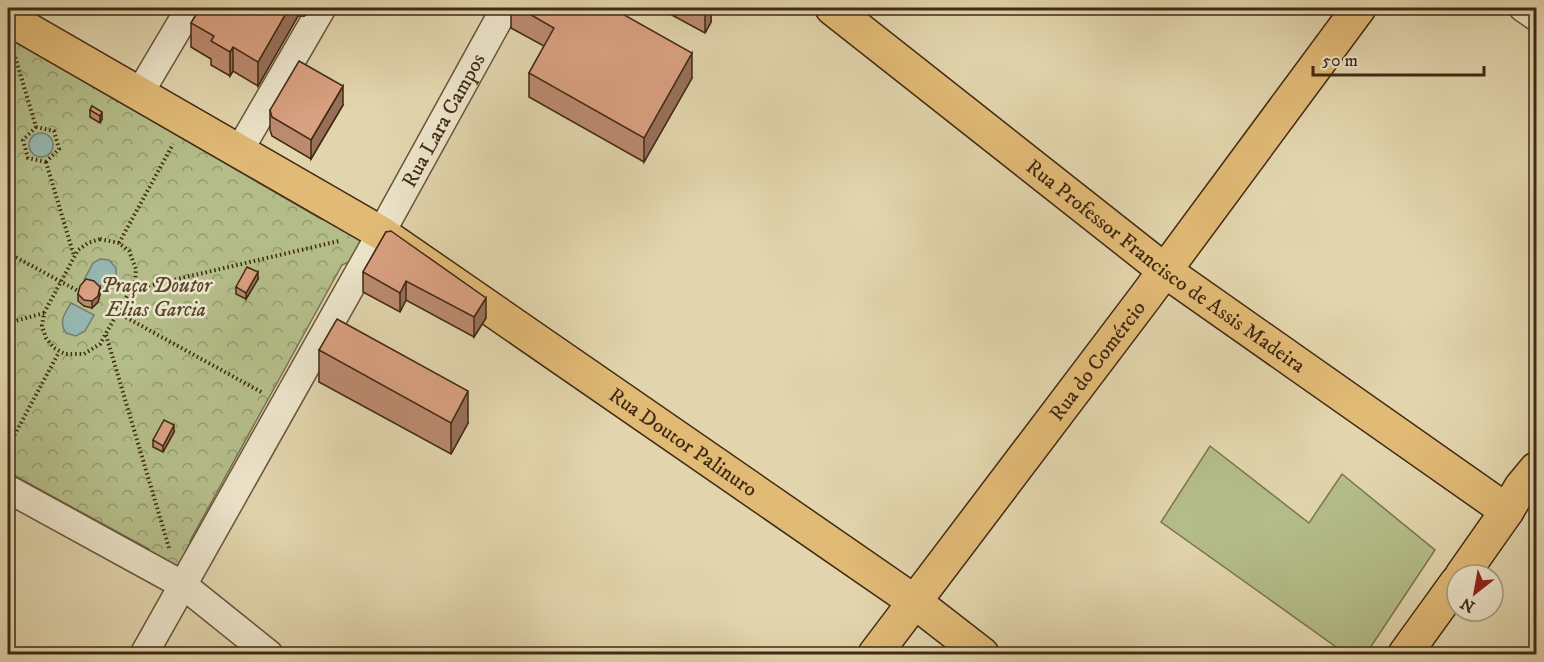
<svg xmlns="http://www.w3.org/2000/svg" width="1544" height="662" font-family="'IM FELL DW Pica',serif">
<defs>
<pattern id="park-crowns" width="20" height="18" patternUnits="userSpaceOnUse" patternTransform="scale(1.5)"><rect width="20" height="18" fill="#b4bd89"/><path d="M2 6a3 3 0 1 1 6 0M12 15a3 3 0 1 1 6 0" fill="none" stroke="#949a6f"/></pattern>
</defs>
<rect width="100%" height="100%" fill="#e2d5ad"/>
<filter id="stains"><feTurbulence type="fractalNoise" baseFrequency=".00333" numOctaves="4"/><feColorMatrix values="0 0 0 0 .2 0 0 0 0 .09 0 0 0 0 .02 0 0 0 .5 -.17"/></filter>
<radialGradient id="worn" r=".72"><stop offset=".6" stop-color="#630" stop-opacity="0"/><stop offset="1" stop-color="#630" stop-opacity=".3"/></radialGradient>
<!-- green -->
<path fill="#b4bd89" stroke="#7a744e" stroke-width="1.5" d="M1210 446 1309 523 1342 474 1435 550 1366 654H1346L1161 522Z"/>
<!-- park -->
<path fill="url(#park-crowns)" stroke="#7a744e" stroke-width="1.5" d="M8 31 28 40 37 54 321 219H337L363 240 353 260 342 265 190 541 192 553 183 569 155 560 149 549 8 472Z"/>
<!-- water -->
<path fill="#96b7b2" stroke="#747f72" stroke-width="1.5" d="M29 145a12 12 0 1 1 24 0a12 12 0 1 1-24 0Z
M100 259 109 260 116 268V276L107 292 84 280 93 263Z
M71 303 94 315 85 331 76 336 66 333C58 322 65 313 71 303Z"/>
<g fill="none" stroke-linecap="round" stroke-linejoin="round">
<defs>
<g id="minor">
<path d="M1523 8 1536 17"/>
<path d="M139 94 190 8"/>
<path d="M239 151 322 8"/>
<path d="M8 489 183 585 269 654"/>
<path id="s1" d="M144 654 381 233 505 8"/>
</g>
<g id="major">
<path id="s2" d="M832 8 1164 270 1507 511"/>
<path id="s3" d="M8 18 381 233 915 602 982 654"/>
<path d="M1462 575 1507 511 1521 487 1536 469"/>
<path id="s4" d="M875 654 1146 296 1359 8"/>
<path d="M1405 654 1457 582"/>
</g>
</defs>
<!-- minor casing -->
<use href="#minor" stroke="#68553a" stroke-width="30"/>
<!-- major casing -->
<use href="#major" stroke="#402a13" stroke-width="36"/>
<!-- path -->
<path stroke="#402a13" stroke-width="4" stroke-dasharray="1.5 3" stroke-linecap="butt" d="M14 53 36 127
M36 127 23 140 28 158 46 162
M36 127 54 131 59 149 46 162
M46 162 74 256
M100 239 119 243 129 251 136 269 135 282 100 344 84 354H65L54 348 46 338 42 326 44 313 78 250 88 243Z
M119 243 173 144
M8 253 80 292
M131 290 339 241
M118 313 263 393
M8 323 44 313
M106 335 169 548
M8 447 59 352"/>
<!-- minor -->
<use href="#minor" stroke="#ece4ca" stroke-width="27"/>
<!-- major -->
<use href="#major" stroke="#e1ba76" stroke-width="33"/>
</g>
<!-- wall -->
<path fill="#bb8a6f" stroke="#402a13" stroke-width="1.5" d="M200 8H309V13L304 16H298L258 86 233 71 230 76 211 65V59L191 47V23Z
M440 8H451L448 12Z
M511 8H612L692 78 644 162 529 97V73L544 46 511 28Z
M659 8H711V22L705 33Z
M343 105 311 159 272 136 270 130V110Z
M92 106 102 119 100 123 90 117V110Z
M386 232 486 318 474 337 406 300 400 312 363 292V272Z
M258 279 246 299 236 294V287Z
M78 294H100L98 302 92 308 84 306 78 301Z
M319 350 468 423 451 454 319 382Z
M174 432 163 452 153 447V440Z"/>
<!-- shaded-wall -->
<path fill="#98705a" stroke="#402a13" stroke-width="1.5" d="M289 8H298V16L258 86V62Z
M304 8H309V13L304 16Z
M702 8H711V22L705 33V9Z
M233 47V71L230 76V52Z
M692 53V78L644 162V138Z
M343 86V105L311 159V140Z
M102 112V119L100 123V116Z
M258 272V279L246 299V293Z
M406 281V300L400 312V293Z
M100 287V294L98 302 92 308V301Z
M486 298V318L474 337V317Z
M468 391V423L451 454V423Z
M174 425V432L163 452V446Z"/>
<!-- building -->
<path fill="#d9a081" stroke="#402a13" stroke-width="1.5" d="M200 8H289L258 62 233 47 230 52 211 41 214 36 191 23Z
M519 8H612L692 53 644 138 529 73 554 28Z
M299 61 343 86 311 140 272 117 270 110Z
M92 106 102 112 100 116 90 110Z
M391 231 486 298 474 317 406 281 400 293 363 272 386 232Z
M247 267 258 272 246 293 236 287Z
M86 279 94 281 100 287 98 296 92 301 84 300 78 294 80 286Z
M337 319 468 391 451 423 319 350Z
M164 420 174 425 163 446 153 440Z"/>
<g text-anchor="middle" stroke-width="5" stroke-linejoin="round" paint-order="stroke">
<!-- street labels -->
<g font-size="21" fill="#402a13" stroke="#ece4ca">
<text dy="7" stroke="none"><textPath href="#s1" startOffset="612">Rua Lara Campos</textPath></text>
<text dy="7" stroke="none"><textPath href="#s2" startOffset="422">Rua Professor Francisco de Assis Madeira</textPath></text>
<text dy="7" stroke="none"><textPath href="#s4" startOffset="368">Rua do Comércio</textPath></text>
<text dy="7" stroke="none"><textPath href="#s3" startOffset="798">Rua Doutor Palinuro</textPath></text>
</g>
<!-- park labels -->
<g font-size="21" font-style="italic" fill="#57472b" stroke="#ece4ca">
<text x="156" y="292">Praça Doutor<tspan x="156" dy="24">Elias Garcia</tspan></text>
</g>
</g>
<!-- margin -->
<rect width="1544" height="662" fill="none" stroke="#e2d5ad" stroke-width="30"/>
<rect x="9" y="9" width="1526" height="644" fill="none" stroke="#402a13" stroke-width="3"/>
<rect x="15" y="15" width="1514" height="632" fill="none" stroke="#402a13" stroke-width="1.5"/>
<!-- north arrow -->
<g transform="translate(1475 593) rotate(211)"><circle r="28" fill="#ece4ca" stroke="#a79a81" stroke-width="1.5"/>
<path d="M0-4.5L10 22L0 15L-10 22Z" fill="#8f2418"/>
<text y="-9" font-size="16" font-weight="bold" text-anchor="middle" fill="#402a13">N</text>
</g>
<!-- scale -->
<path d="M1313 66v9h171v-9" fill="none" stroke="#402a13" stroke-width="3"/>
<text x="1322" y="66" font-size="18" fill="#402a13" stroke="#ece4ca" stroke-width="4.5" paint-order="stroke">50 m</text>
<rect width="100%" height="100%" filter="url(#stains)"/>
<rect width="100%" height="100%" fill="url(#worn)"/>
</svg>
